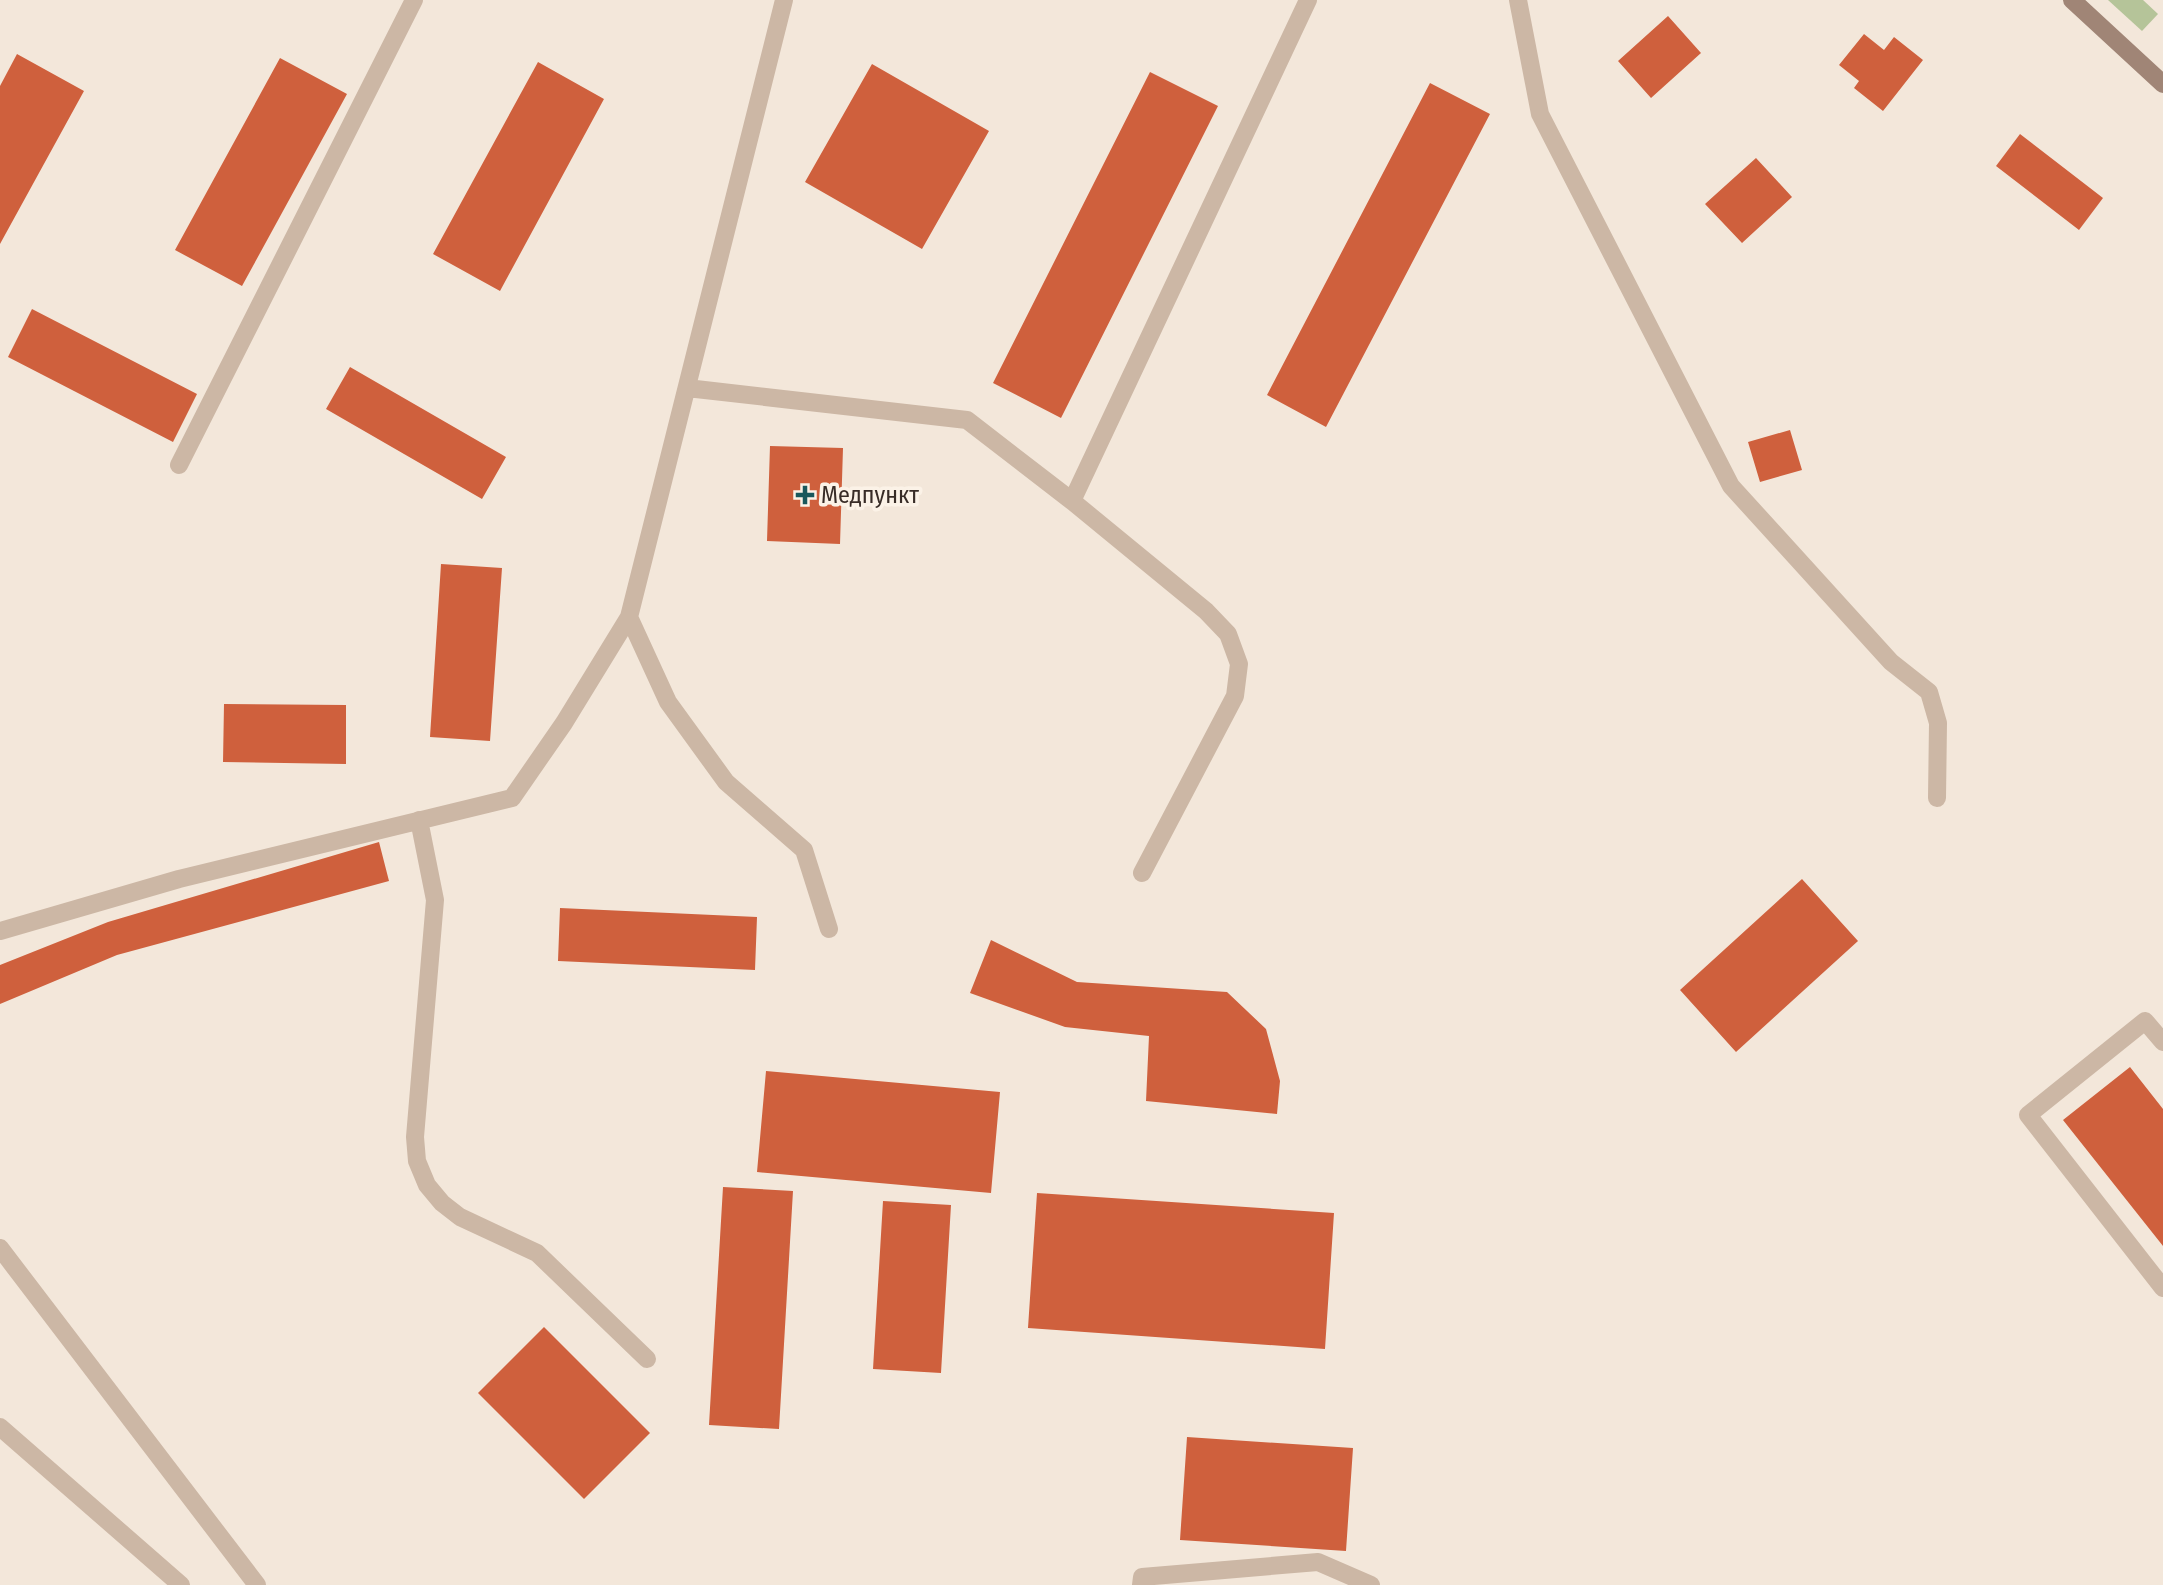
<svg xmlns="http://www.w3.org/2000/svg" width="2163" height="1585" font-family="'Fira Sans Condensed',sans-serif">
<rect width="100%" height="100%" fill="#f3e7da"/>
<!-- green -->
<path fill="#b5c499" d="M2108 0H2143L2158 14 2142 31Z"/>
<!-- building -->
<path fill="#cf603d" d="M1668 16 1701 53 1651 98 1618 61Z
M1864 34 1884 50 1894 37 1923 60 1883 111 1854 88 1859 81 1839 65Z
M17 54 84 91 0 244V86Z
M280 58 347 94 242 286 175 250Z
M538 62 604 99 500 291 433 254Z
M872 64 989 131 922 249 805 182Z
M1150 72 1218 106 1061 418 993 383Z
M1430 83 1490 114 1326 427 1267 395Z
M2020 134 2103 198 2079 230 1996 166Z
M1756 158 1792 197 1742 243 1705 204Z
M32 309 197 394 173 442 8 357Z
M350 367 506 457 482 499 326 409Z
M1790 430 1802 470 1760 482 1748 442Z
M770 446 843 448 840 544 767 541Z
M441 564 502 568 490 741 430 737Z
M224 704 346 705V764L223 762Z
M379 842 389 881 117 955 0 1004V965L108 922Z
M1802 879 1858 941 1736 1052 1680 990Z
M560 908 757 917 755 970 558 961Z
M991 940 1077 982 1227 992 1266 1029 1280 1081 1277 1114 1146 1101 1149 1036 1065 1027 970 993Z
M2130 1067 2163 1109V1246L2063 1120Z
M766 1071 1000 1092 991 1193 757 1172Z
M723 1187 793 1191 779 1429 709 1425Z
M1037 1193 1334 1213 1325 1349 1028 1328Z
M883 1201 951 1205 941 1373 873 1369Z
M544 1327 650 1433 584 1499 478 1393Z
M1187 1437 1353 1448 1346 1551 1180 1540Z"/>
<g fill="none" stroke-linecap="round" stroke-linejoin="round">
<!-- service -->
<path stroke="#ccb7a5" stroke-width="18" d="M784 0 629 617 668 702 726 782 804 850 829 929
M1518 0 1540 114 1731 486 1891 662 1929 692 1938 723 1937 798
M687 388 967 420 1072 501 1308 0
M179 465 414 0
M1072 501 1206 611 1228 634 1239 664 1235 696 1142 873
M419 820 435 900 415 1137 417 1161 427 1185 442 1203 460 1217 537 1253 647 1359
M0 931 179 879 512 798 564 723 629 617
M2163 1042 2145 1021 2028 1115 2163 1288
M0 1248 257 1585
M0 1427 181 1585
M1141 1585 1142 1577 1318 1562 1371 1585"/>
<!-- secondary -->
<path stroke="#a08576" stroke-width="18" d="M2072 0 2163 84"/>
</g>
<!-- markers -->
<path fill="#19585c" stroke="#fbf2e7" stroke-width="2.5" d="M801.5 484.5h7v7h7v7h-7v7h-7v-7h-7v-7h7z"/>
<g text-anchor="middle" stroke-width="7" stroke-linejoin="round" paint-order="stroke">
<!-- poi labels -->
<g font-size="24" fill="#382c27" stroke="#fbf2e7" text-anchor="start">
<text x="821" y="503">Медпункт</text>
</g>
</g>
</svg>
